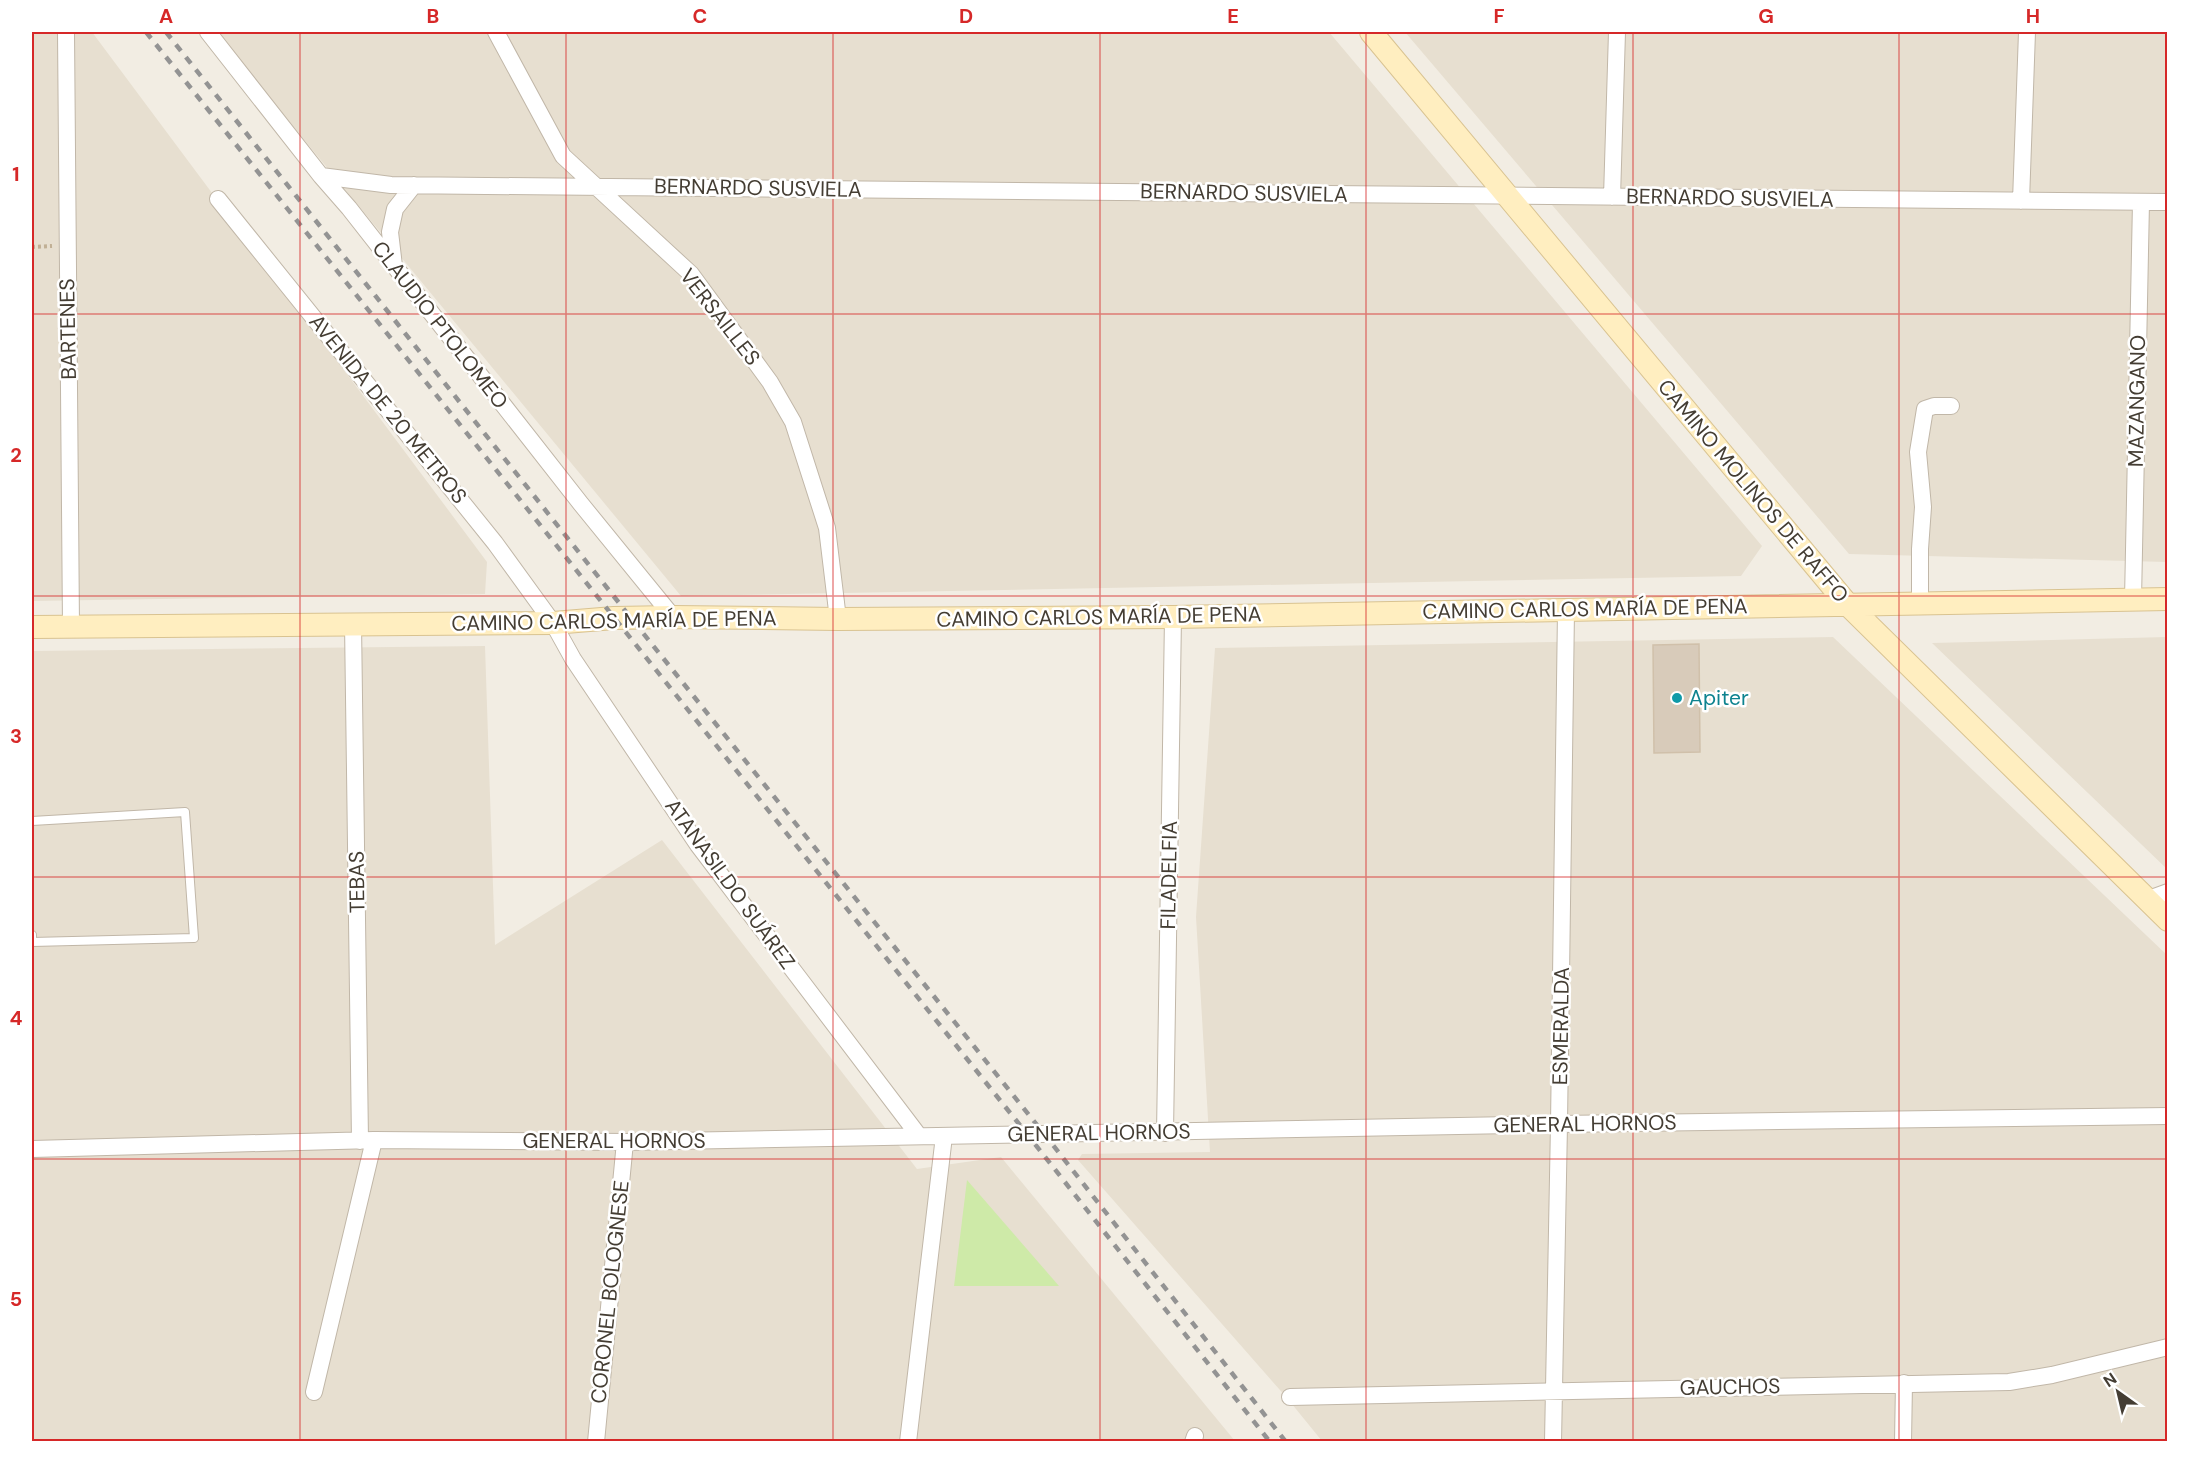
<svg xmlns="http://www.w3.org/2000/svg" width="2199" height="1473" font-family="'DM Sans',sans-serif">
<rect width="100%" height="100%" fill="#f2ede3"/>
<!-- residential -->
<path fill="#e7dfd0" d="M32 32H92L487 562 485 594 32 601Z
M215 32H1329L1762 546 1741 576 681 596Z
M1405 32H2167V562L1849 554Z
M1833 637 2167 955V1441H1322L1287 1398 1078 1160 1082 1154 1210 1152 1196 917 1215 648Z
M2167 637V869L1932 643Z
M485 646 495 945 662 840 917 1169 1001 1157 1235 1441H32V651Z"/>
<!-- green -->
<path fill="#ceeaa8" d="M967 1180 1059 1286H954Z"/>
<!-- building -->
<path fill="#d8cbba" stroke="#d0c0aa" stroke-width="1.5" d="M1699 644 1700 752 1654 753 1653 645Z"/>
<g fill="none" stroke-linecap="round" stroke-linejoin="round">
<defs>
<path id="lane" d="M32 821 185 812 194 938 32 942V935"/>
<path id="street" d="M66 32 71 626
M208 32 321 176 349 208 581 504 673 617
M496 32 563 156 691 274 770 382 793 422 827 528 838 619
M321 176 391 185 2168 202
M1612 197 1617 32
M218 199 495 543 553 623 573 659 698 845 919 1136
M2021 201 2027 32
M394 266 390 232 395 209 414 185
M2133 600 2141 202
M1920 603V549L1923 507 1918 452 1925 409 1934 406H1951
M353 623 360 1141
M2146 900 2168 892
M1165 1133 1173 617
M32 1149 374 1140 625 1142 1559 1124 2168 1116
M314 1392 374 1140
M1290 1397 2009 1382 2052 1375 2168 1347
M596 1442 625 1142
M908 1442 944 1136
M1193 1442 1195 1436
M1553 1442 1559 1124 1566 610
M1903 1442 1904 1383"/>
<path id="secondary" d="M1371 32 1848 605 2168 920
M32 627 553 623 614 618 673 617 838 619 1173 617 2168 599"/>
</defs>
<!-- lane casing -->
<use href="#lane" stroke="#c1b7a8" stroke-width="10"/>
<!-- street casing -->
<use href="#street" stroke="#c1b7a8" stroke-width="18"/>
<!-- secondary casing -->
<use href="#secondary" stroke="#d9c391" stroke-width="24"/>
<!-- path -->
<path stroke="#c1b095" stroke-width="4" stroke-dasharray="3 3" stroke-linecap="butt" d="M32 247 52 246"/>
<!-- lane -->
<use href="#lane" stroke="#fff" stroke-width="8"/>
<!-- street -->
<use href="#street" stroke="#fff" stroke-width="16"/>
<!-- secondary -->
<use href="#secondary" stroke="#ffeec0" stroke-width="22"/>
<!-- rail -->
<path stroke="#939393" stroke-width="4.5" stroke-dasharray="8 8" stroke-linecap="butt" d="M146 32 1027 1134 1270 1442
M166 32 631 618 1045 1135 1286 1442"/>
</g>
<!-- grid -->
<path fill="none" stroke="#d62828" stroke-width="1.5" stroke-opacity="0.55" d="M300 32V1442M566 32V1442M833 32V1442M1100 32V1442M1366 32V1442M1633 32V1442M1899 32V1442M32 314H2168M32 596H2168M32 877H2168M32 1159H2168"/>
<!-- markers -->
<circle fill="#0f9aa8" stroke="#fff" stroke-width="2" cx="1677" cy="698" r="6"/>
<g text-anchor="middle" stroke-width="5" stroke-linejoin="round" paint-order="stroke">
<!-- street labels -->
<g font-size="21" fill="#443d33" stroke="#fff">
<text transform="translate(758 188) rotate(1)" y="7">BERNARDO SUSVIELA</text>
<text transform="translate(1244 193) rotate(1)" y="7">BERNARDO SUSVIELA</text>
<text transform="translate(1730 198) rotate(1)" y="7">BERNARDO SUSVIELA</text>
<text transform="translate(720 317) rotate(52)" y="7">VERSAILLES</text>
<text transform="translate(440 325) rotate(52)" y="7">CLAUDIO PTOLOMEO</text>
<text transform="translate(68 329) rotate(-91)" y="7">BARTENES</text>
<text transform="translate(2137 401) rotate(-89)" y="7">MAZANGANO</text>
<text transform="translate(388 409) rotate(51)" y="7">AVENIDA DE 20 METROS</text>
<text transform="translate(1753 491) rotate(50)" y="7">CAMINO MOLINOS DE RAFFO</text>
<text transform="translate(1585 609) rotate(-1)" y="7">CAMINO CARLOS MARÍA DE PENA</text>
<text transform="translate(1099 617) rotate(-1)" y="7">CAMINO CARLOS MARÍA DE PENA</text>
<text transform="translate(614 621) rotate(-1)" y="7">CAMINO CARLOS MARÍA DE PENA</text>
<text transform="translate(1169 875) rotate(-89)" y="7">FILADELFIA</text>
<text transform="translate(357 882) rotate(-91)" y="7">TEBAS</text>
<text transform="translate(730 884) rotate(54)" y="7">ATANASILDO SUÁREZ</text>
<text transform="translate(1561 1026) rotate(-89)" y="7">ESMERALDA</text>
<text transform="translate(1585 1124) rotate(-1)" y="7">GENERAL HORNOS</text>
<text transform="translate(1099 1133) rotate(-1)" y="7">GENERAL HORNOS</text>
<text x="614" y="1148">GENERAL HORNOS</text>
<text transform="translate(610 1292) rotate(-84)" y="7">CORONEL BOLOGNESE</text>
<text transform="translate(1730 1387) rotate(-1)" y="7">GAUCHOS</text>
</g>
<!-- culture labels -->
<g font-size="21" fill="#0d838f" stroke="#fff" text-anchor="start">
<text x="1689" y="705">Apiter</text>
</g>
</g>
<!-- border -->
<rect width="2199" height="1473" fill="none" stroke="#ffffff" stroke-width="66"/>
<!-- north arrow -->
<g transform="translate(2118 1392) rotate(326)" stroke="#ffffff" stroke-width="4.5" paint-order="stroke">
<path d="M0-4.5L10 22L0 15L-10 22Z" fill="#443d33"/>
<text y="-9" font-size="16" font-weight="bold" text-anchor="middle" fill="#443d33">N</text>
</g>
<rect x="33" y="33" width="2133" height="1407" fill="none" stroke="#d62828" stroke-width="2"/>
<g font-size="20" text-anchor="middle" font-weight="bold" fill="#d62828">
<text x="166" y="23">A</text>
<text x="433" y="23">B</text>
<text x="700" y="23">C</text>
<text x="966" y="23">D</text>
<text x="1233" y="23">E</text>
<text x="1499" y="23">F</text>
<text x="1766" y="23">G</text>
<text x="2033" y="23">H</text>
<text x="16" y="181">1</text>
<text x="16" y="462">2</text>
<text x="16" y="743">3</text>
<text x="16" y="1025">4</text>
<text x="16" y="1306">5</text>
</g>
</svg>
